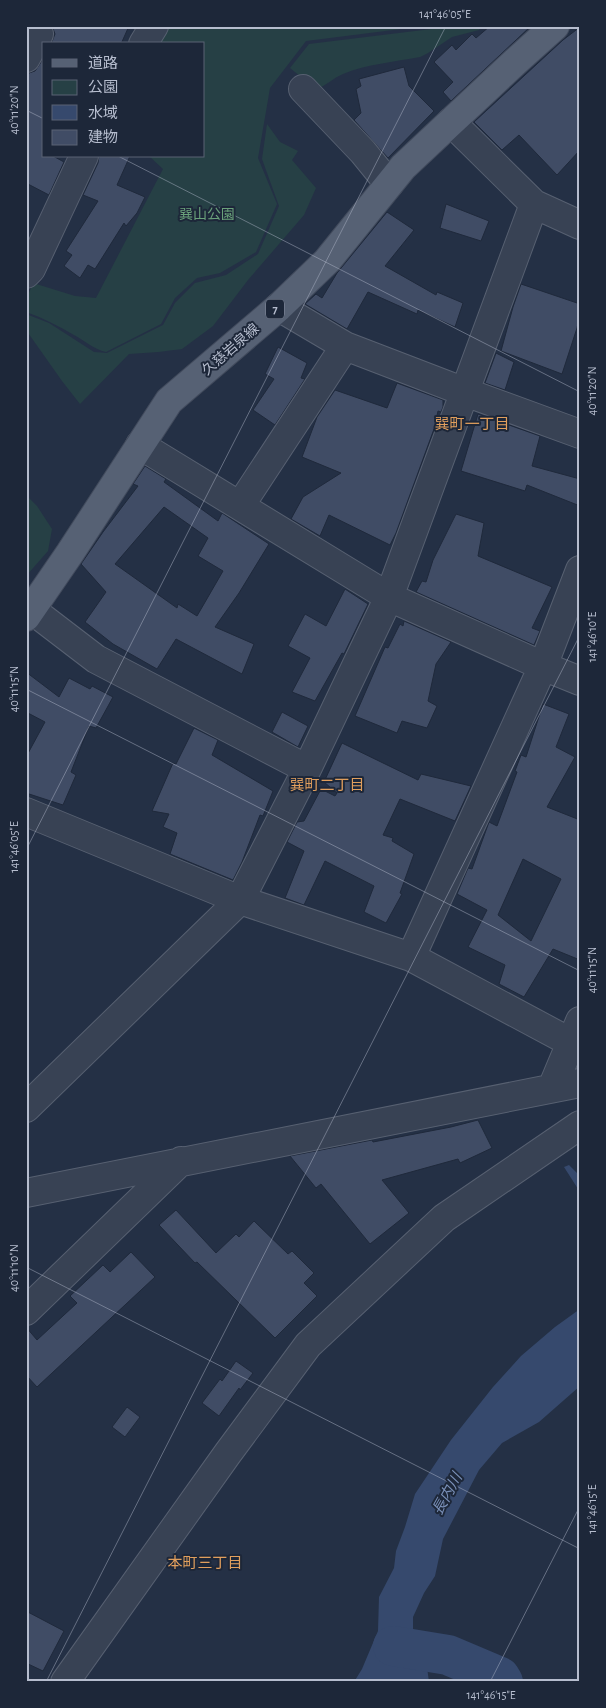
<svg xmlns="http://www.w3.org/2000/svg" width="606" height="1708" font-family="'Alegreya Sans','Noto Sans JP',sans-serif">
<rect width="100%" height="100%" fill="#243045"/>
<!-- green -->
<path fill="#264045" d="M161 26H409V28L306 41 270 88 258 158 277 204 256 252 220 273 197 278 175 298 161 324 106 352C94 349 85 341 74 335 59 326 43 318 26 312V300L33 283 75 296 96 298 163 169 149 156H204V44H151Z
M456 26H481L479 30 452 37 428 53 420 57C394 62 367 64 343 74 333 78 326 86 316 89L290 68 309 44Z
M267 124 280 142 298 151 292 160 316 188 304 215 248 280 213 326 182 349 158 352 129 354 80 404 62 381 26 330V314L49 323 94 352 107 353 163 325 175 303 195 283 226 275 258 254 279 206 262 159Z
M26 495 37 506 52 529 48 551 26 576Z"/>
<!-- water -->
<path fill="#36496d" d="M569 1165 580 1176V1192L564 1167Z
M580 1309V1386L539 1422 502 1443 479 1470 443 1539 435 1576 424 1593 413 1617V1636L427 1667 429 1682H354L362 1669 378 1631 379 1597 394 1568 396 1551 405 1527 415 1494 451 1440 493 1387 521 1356 555 1327Z"/>
<g fill="none" stroke-linecap="round" stroke-linejoin="round">
<!-- river -->
<path stroke="#36496d" stroke-width="40" d="M393 1646 448 1655 500 1677 503 1682"/>
</g>
<!-- building -->
<path fill="#404c65" stroke="#1f293b" fill-rule="evenodd" d="M52 26H129L121 44H51L55 34Z
M490 26H531L451 101 443 92 453 82 434 62 452 45 456 50 472 34 476 38Z
M580 27V150L557 175 519 135 502 150 474 122 563 40Z
M44 58V156H53L64 162 49 195 26 183V74L35 71Z
M404 67 409 86 434 111 388 158 354 120 361 113 356 89 361 86 359 79Z
M99 156H130L117 185 145 197 137 213 126 226 124 223 95 269 88 265 80 278 64 266 72 255 66 251 98 201 83 195 98 163Z
M446 204 489 221 481 241 440 228Z
M387 212 414 230 385 266 436 295 437 292 463 303 455 327 418 310 417 314 368 292 347 329 305 304 316 294 322 298 337 273Z
M521 284 580 304V314L577 328 562 374 501 351 513 307Z
M278 347 307 363 301 378 305 379 275 425 253 410 274 379 265 374Z
M496 353 514 362 505 390 485 383Z
M397 383 443 400V407L441 412 438 411 434 429 396 533 390 545 329 515 320 536 291 519 303 497 341 473 302 457 317 417 335 390 387 408Z
M478 414 540 436 532 466 580 479V506L527 485 525 491 461 471Z
M145 466 166 479 164 482 218 521 222 513 269 544 239 593 215 627 254 644 242 674 176 639 157 669 113 644 85 622 106 592 81 564 103 532 138 486 133 484ZM164 507 208 538 198 556 223 571 197 616 178 604 177 608 115 564Z
M456 514 484 523 478 556 552 587 532 628 540 631 534 645 416 592 422 581 426 582 433 560Z
M345 589 368 604 344 654 342 653 315 701 292 692 310 658 288 646 305 614 326 626Z
M404 621 451 642 436 664 428 701 437 706 427 728 402 721 397 733 355 716 385 647 388 648 400 624 403 626Z
M26 672 59 697 69 678 90 689 92 686 113 697 96 728 89 726 71 772 76 775 63 805 26 793V757L45 722 26 712Z
M543 704 569 714 556 747 575 757 547 807 580 820V960L553 949 524 997 499 984 505 965 468 947 487 910 457 894 468 868 472 869 489 822 497 826 517 772 515 771 521 755 526 757ZM523 859 561 879 531 941 498 915Z
M282 712 308 726 298 747 272 732Z
M194 728 218 740 212 755 273 791 263 816 260 815 242 862 233 880 170 854 177 833 163 827 169 814 152 811 173 763 176 764Z
M342 743 418 780 421 774 471 786 455 821 400 799 383 835 393 838 392 841 414 854 400 893 402 894 386 923 364 912 374 886 325 861 304 905 285 898 304 851 287 842 297 822 304 821 321 789 335 796 337 793 324 782Z
M478 1120 492 1148 460 1163 458 1159 382 1180 409 1213 370 1244 321 1184 316 1188 290 1156 372 1140 373 1142 451 1127Z
M176 1210 216 1253 236 1234 239 1237 254 1221 288 1254 292 1251 314 1273 304 1283 317 1296 275 1338 197 1262 195 1263 159 1225Z
M131 1252 155 1277 37 1387 26 1375V1327L37 1340 77 1303 70 1296 103 1265 110 1272Z
M236 1361 253 1373 240 1390 239 1388 219 1416 202 1403 220 1379 222 1381Z
M127 1407 140 1417 125 1437 112 1427Z
M26 1611 64 1631 43 1671 26 1663Z"/>
<g fill="none" stroke-linecap="round" stroke-linejoin="round">
<defs>
<path id="minor" d="M143 44 154 26
M26 58 39 34
M303 89 363 152 389 184
M451 122 534 204 580 225
M26 274 31 269 84 156
M279 307 345 346 465 392 580 434
M140 445 389 597 543 666 580 681
M240 506 345 346
M32 610 96 659 307 769
M26 812 240 900 411 957 570 1042
M411 957 543 666 580 570
M552 1088 580 1021
M26 1108 240 900 307 769 389 597 534 204
M26 1193 580 1083
M26 1311 181 1161
M65 1682 228 1453 308 1345 444 1218 580 1125"/>
<path id="major" d="M26 617 70 553 169 401 279 307 327 261 403 167 515 62 555 26"/>
</defs>
<!-- minor casing -->
<use href="#minor" stroke="#576071" stroke-width="30"/>
<!-- major casing -->
<use href="#major" stroke="#424b5d" stroke-width="30"/>
<!-- minor -->
<use href="#minor" stroke="#384254" stroke-width="28"/>
<!-- major -->
<use href="#major" stroke="#566174" stroke-width="28"/>
</g>
<!-- ticks -->
<path fill="none" stroke="#b6bdce" stroke-width="1" stroke-opacity="0.45" d="M26 110 44 119M118 156 580 392M26 689 580 971M26 850 446 26M26 1267 580 1549M46 1682 580 635M490 1682 580 1506"/>
<g text-anchor="middle" stroke-width="4" stroke-linejoin="round" paint-order="stroke">
<!-- shield labels -->
<rect fill="#1d2739" stroke="#8890a1" stroke-width="1" x="266" y="299.5" width="18" height="19" rx="4"/>
<g font-size="12" font-weight="bold" fill="#b6bdce">
<text x="275" y="313">7</text>
</g>
<!-- park labels -->
<g font-size="14" fill="#6aa17a" stroke="#1d2739">
<text x="207" y="219">巽山公園</text>
</g>
<!-- street labels -->
<g font-size="14" fill="#b6bdce" stroke="#1d2739">
<text transform="translate(230 349) rotate(-41)" y="5">久慈岩泉線</text>
</g>
<!-- neighbourhood labels -->
<g font-size="15" fill="#e19f5d" stroke="#1d2739">
<text x="472" y="429">巽町一丁目</text>
<text x="327" y="790">巽町二丁目</text>
<text x="205" y="1568">本町三丁目</text>
</g>
<!-- water labels -->
<g font-size="15" font-style="italic" fill="#7a90b8" stroke="#1d2739">
<text transform="translate(447 1494) rotate(-61)" y="5">長内川</text>
</g>
</g>
<!-- border -->
<rect width="606" height="1708" fill="none" stroke="#1d2739" stroke-width="55"/>
<!-- legend -->
<rect x="42" y="42" width="162" height="115" fill="#1d2739" stroke="#5a6375"/>
<rect x="52" y="59" width="25" height="8" fill="#566174" stroke="#5a6375"/>
<text x="88" y="68" font-size="15" fill="#b6bdce">道路</text>
<rect x="52" y="80" width="25" height="15" fill="#264045" stroke="#5a6375"/>
<text x="88" y="92" font-size="15" fill="#b6bdce">公園</text>
<rect x="52" y="105" width="25" height="15" fill="#36496d" stroke="#5a6375"/>
<text x="88" y="118" font-size="15" fill="#b6bdce">水域</text>
<rect x="52" y="130" width="25" height="15" fill="#404c65" stroke="#5a6375"/>
<text x="88" y="142" font-size="15" fill="#b6bdce">建物</text>
<rect x="28" y="28" width="550" height="1652" fill="none" stroke="#b6bdce" stroke-width="2"/>
<g font-size="12" text-anchor="middle" fill="#b6bdce">
<text x="445" y="18">141°46'05"E</text>
<text transform="translate(14 110) rotate(-90)" y="4">40°11'20"N</text>
<text transform="translate(592 391) rotate(-90)" y="4">40°11'20"N</text>
<text transform="translate(592 637) rotate(-90)" y="4">141°46'10"E</text>
<text transform="translate(14 689) rotate(-90)" y="4">40°11'15"N</text>
<text transform="translate(14 847) rotate(-90)" y="4">141°46'05"E</text>
<text transform="translate(592 970) rotate(-90)" y="4">40°11'15"N</text>
<text transform="translate(14 1268) rotate(-90)" y="4">40°11'10"N</text>
<text transform="translate(592 1509) rotate(-90)" y="4">141°46'15"E</text>
<text x="491" y="1699">141°46'15"E</text>
</g>
</svg>
